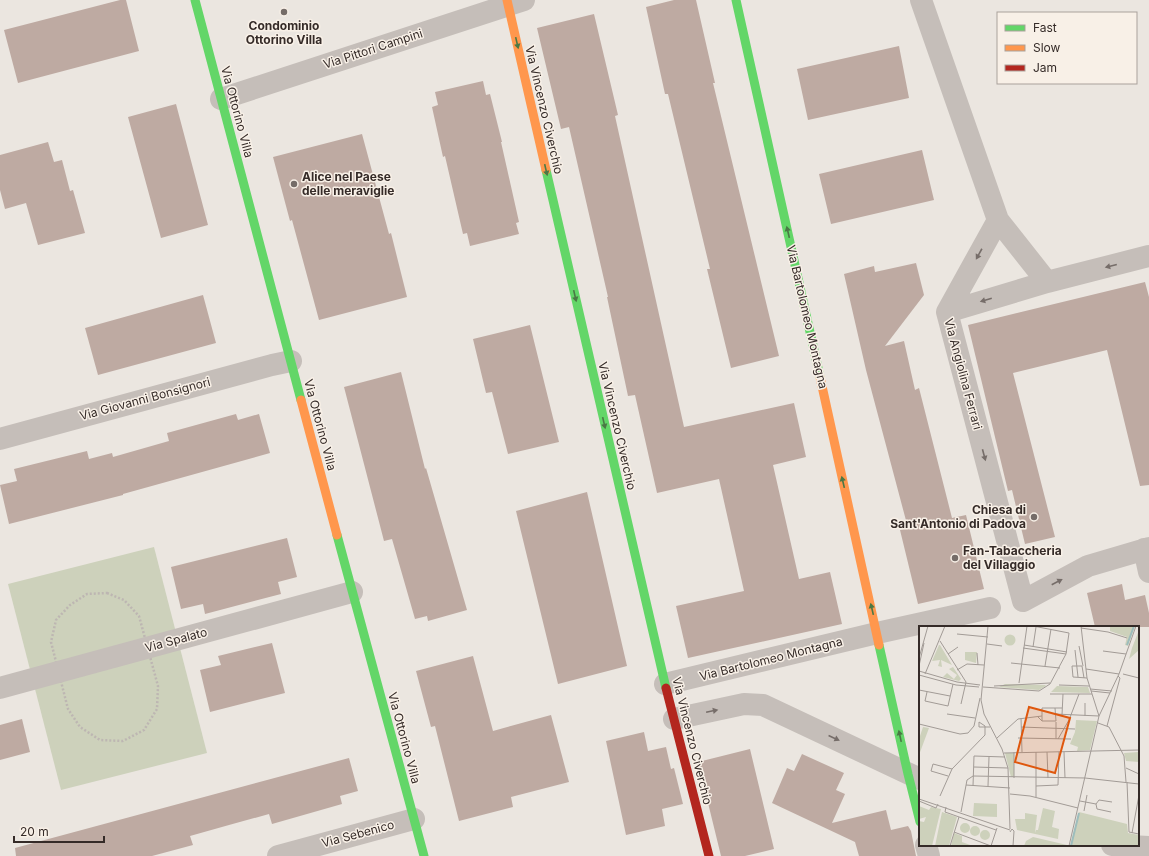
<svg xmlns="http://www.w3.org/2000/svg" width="1149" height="856" font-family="Inter,sans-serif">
<rect width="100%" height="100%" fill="#ebe6e0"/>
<!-- green -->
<path fill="#cdd1bb" d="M154 547 207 753 61 790 8 584Z"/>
<!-- building -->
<path fill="#beaaa2" d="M120 0H126L139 51 18 83 4 30Z
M674 0H696L715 83H713L779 356 731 368 707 269H710L668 94H665L646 7Z
M594 14 618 115 615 116 684 427 794 403 806 457 773 465 799 579 830 572 842 624 688 658 676 606 744 591 719 479 657 493 635 395 628 396 607 297H608L569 127 561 129 537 28Z
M899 46 909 98 808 120 797 69Z
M483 81 486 95 490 94 502 142H501L519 222 516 223 519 234 470 246 467 233 463 234 445 156 443 157 432 107 438 105 435 92Z
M176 104 208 225 161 238 128 117Z
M362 134 389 234 391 233 407 297 319 320 292 220 290 221 273 157Z
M48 142 54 162 62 160 70 191 73 190 85 233 38 245 26 203 5 209 0 190V155Z
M922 150 934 200 831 224 819 174Z
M916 263 924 295 885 346 904 341 915 390 919 388 952 518 966 515 984 589 918 604 900 530 908 528 866 370 844 274 874 266 875 272Z
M1145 282 1149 297V485L1140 486 1107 350 1013 373 1055 537 1025 544 1012 490 1008 491 968 325Z
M203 295 216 343 98 375 85 328Z
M530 325 559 442 508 454 492 392 486 393 473 339Z
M401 372 425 469 426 468 467 610 428 621 427 616 415 619 392 539 384 541 344 387Z
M236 414 238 420 259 414 270 453 123 494V495L9 524 0 485 17 481 14 469 87 451 89 459 112 453 113 457 169 441 167 433Z
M587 492 627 666 558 684 516 511Z
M287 538 297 577 278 582 281 594 205 614 203 604 181 609 171 567Z
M1122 584 1125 600 1145 595 1149 613V627H1095L1087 593Z
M272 643 285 693 210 712 200 670 221 665 218 656Z
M473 656 493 731 551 715 569 782 511 797 513 807 459 821 435 726 431 727 416 671Z
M22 719 30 752 0 760V725Z
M644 732 648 751 666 747 671 769 674 768 683 804 662 809 665 826 626 835 606 741Z
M750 749 774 849 745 856H721L698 762Z
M802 754 844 773 836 790 845 794 832 823 886 810 891 830 908 826 911 831 916 856H859L855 842 772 803 787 768 794 771Z
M349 758 358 791 340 796 342 804 272 824 269 814 229 825 190 836 193 845 152 856H16L15 848Z"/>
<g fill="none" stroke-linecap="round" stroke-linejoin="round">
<!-- path -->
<path stroke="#bdb6b2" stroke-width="2.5" stroke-dasharray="2 2" stroke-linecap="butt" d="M107 593 124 600 139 616 158 686 157 709 144 730 123 741 100 740 80 727 68 709 51 642 56 620 70 605 87 594Z"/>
<!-- street -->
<path stroke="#c5beb9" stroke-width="22" d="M921 0 998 220 1047 282
M221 99 524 0
M998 220 947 312 1023 601 1088 566 1149 548
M947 312 1047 282 1149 256
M0 439 272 365 291 361
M1144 549 1149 572
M665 684 877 633 990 608
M0 688 352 592
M674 719 744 704 763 705 920 779
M926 845 929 856
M1112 845 1149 847
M278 856 414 819"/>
<!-- fast -->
<path stroke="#63d668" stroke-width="9" d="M195 0 301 400
M736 0 820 377
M546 170 666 688
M337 535 424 856
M879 645 908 774 920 822"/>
<!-- slow -->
<path stroke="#ff974d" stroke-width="9" d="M507 0 546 170
M820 377 879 645
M301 400 337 535"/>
<!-- jam -->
<path stroke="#b3261e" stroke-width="9" d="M666 688 709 856"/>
</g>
<!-- one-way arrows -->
<defs><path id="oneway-solid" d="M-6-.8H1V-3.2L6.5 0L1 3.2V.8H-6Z"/></defs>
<g fill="#4a7845">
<use href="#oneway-solid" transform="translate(517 43) rotate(77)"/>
<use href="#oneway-solid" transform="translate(546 170) rotate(77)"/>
<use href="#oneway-solid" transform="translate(788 232) rotate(-103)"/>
<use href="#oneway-solid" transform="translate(575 296) rotate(77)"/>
<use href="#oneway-solid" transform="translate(604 423) rotate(77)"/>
<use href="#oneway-solid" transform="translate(843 482) rotate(-103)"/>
<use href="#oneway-solid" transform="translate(872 609) rotate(-103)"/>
<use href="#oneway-solid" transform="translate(900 736) rotate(-102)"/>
</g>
<g fill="#766d69">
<use href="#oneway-solid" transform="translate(979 254) rotate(119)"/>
<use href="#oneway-solid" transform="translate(1111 266) rotate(166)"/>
<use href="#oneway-solid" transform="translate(986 300) rotate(164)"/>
<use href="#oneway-solid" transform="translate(984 455) rotate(75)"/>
<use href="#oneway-solid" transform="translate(1057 582) rotate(-28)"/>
<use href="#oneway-solid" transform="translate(712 711) rotate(-12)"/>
<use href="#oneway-solid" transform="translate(834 738) rotate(25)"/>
</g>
<!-- markers -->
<g fill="#756c68" stroke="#f8f0e7" stroke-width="1.5">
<circle cx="284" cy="12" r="4"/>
<circle cx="294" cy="184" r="4"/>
<circle cx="1034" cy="517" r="4"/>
<circle cx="955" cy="558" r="4"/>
</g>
<g text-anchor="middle" stroke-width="3" stroke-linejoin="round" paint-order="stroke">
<!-- poi labels -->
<g font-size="12" font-weight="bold" fill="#352b28" stroke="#f8f0e7" text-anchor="start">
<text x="284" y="30" text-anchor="middle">Condominio<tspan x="284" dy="14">Ottorino Villa</tspan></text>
<text x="302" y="181">Alice nel Paese<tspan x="302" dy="14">delle meraviglie</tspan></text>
<text x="1026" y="514" text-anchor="end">Chiesa di<tspan x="1026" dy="14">Sant'Antonio di Padova</tspan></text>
<text x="963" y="555">Fan-Tabaccheria<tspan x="963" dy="14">del Villaggio</tspan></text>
</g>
<!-- street labels -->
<g font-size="12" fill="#352b28" stroke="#f8f0e7">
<text transform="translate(373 49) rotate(-18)" y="4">Via Pittori Campini</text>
<text transform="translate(544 110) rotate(77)" y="4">Via Vincenzo Civerchio</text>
<text transform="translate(237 112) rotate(75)" y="4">Via Ottorino Villa</text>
<text transform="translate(807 317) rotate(77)" y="4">Via Bartolomeo Montagna</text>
<text transform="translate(963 374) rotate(75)" y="4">Via Angiolina Ferrari</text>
<text transform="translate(145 399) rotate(-15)" y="4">Via Giovanni Bonsignori</text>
<text transform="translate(320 425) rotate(75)" y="4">Via Ottorino Villa</text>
<text transform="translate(617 426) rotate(77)" y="4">Via Vincenzo Civerchio</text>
<text transform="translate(176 640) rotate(-15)" y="4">Via Spalato</text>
<text transform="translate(771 659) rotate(-14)" y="4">Via Bartolomeo Montagna</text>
<text transform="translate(404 738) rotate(75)" y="4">Via Ottorino Villa</text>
<text transform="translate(692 741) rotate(76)" y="4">Via Vincenzo Civerchio</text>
<text transform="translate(358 834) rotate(-15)" y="4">Via Sebenico</text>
</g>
</g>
<!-- overview -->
<g transform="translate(919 626)">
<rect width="220" height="220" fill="#ebe6e0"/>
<path d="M191 0H216L209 20 206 19 208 11 191 5ZM220 4V24L210 33 213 22ZM85.5 14a5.5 5.5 0 1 1 11 0a5.5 5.5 0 1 1-11 0ZM20 19H21L33 39 22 34 23 41 19 40 21 34 13 35ZM46 26H58L57 37 46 34ZM34 41 42 53 40 55 24 51 28 47 35 53 38 49 30 43ZM86 58 126 59 127 60 120 64 80 61ZM138 60 169 61 171 67 132 66ZM157 94 178 95 171 124 158 125 159 121 151 118 156 106ZM4 101 10 102 0 129V113ZM220 126V136L207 135 205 127ZM86 127H95V151H92ZM55 177 78 178V191L54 190ZM0 180 10 184 12 181 22 183 13 220H0V195L5 196 7 191 0 193ZM124 182 136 185 133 201 140 203 139 213 98 204 96 193H106V187L118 189 116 207 117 204H119ZM23 186 38 191 30 220H16ZM160 186 208 198 209 207 220 209V220H151ZM41 202a5 5 0 1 1 10 0a5 5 0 1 1-10 0ZM51 205a5 5 0 1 1 10 0a5 5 0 1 1-10 0ZM61 209a5 5 0 1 1 10 0a5 5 0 1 1-10 0ZM35 207 43 210V216L54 220H32ZM114 211 148 219V220H105L107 215Z" fill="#cdd1bb"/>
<path fill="none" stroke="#9dbdbc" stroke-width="2" d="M208 19 215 0M152 220 160 187"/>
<path fill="none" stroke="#a29b96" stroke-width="1" d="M69 0 62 74 65 88 83 123 89 142 91 203M162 2 189 6 208 12M38 8 69 11M21 15 47 56 42 78M68 18 83 20M105 19 148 26M160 20 164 40M114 21 117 1M104 22 147 28M156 24 159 51M184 25 207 28M58 27 59 39M29 28 39 21M0 32 9 0M92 37 141 42M0 40 5 17M126 40 132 3M167 43 200 48M38 44 48 38 65 39M0 45 38 56 61 59M6 48 26 0M204 48 220 52M0 49 37 59 60 61M165 52 163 40H153L154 51 168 52M100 57 108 0M140 59 170 60M75 60 131 57M64 61 120 65 131 58 147 28 150 7 114 0M171 63 193 65M0 64 31 70M172 65 191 67M8 66 6 75 29 80 34 58M131 68H173M166 77V90M28 88 56 92M136 88 180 90 168 52 162 0M143 89 144 68M119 91 123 95H137L136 82M102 92 103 126M123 95V82H143M179 97 190 101 205 130 207 156M0 98 41 108 49 107 55 100 61 72M188 100 201 52 199 50M102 101 156 103M78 112 99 93 123 90M99 112 152 113M137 113V96M139 113 150 94 160 68M117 126V171M128 126 129 152M145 126 146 152M85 127 220 124M55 141 89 142M207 142 220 148M29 150 12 145 14 138 33 143M95 152V126M208 156 210 206 220 208M47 159 91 162M54 160 55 130 86 131M69 160 70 131M117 160 139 159 140 126M91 168 111 170 159 182M21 170 33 143 66 109V100L60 96V101H71M0 173 91 204M0 175 17 182 19 178M161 175 177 178M27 181 26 186 77 204M165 185 168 169M42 186 48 154 54 150 166 152 220 158M192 186 178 183 177 178 180 174 193 176M35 206 72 220 78 202M91 206 93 203 95 205 94 220M213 207 220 169M31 220 40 191M150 220 180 90 200 48 217 0"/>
<path fill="#df570d" fill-opacity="0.15" stroke="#df570d" stroke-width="2" d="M110 81 151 92 136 147 96 136Z"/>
<rect width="220" height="220" fill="none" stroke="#352b28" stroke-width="2"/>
</g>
<!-- legend -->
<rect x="997" y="12" width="140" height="72" fill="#f8f0e7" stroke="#aaa19b"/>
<rect x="1005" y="25" width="20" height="6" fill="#63d668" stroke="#aaa19b"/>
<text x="1033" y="32" font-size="12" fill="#352b28">Fast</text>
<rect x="1005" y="45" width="20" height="6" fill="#ff974d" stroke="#aaa19b"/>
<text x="1033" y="52" font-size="12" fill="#352b28">Slow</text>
<rect x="1005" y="65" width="20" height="6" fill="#b3261e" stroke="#aaa19b"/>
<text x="1033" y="72" font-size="12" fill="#352b28">Jam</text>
<!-- scale -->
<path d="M14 836v6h90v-6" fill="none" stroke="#352b28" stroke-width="2"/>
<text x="20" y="836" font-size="12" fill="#352b28" stroke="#f8f0e7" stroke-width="3" paint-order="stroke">20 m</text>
</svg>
